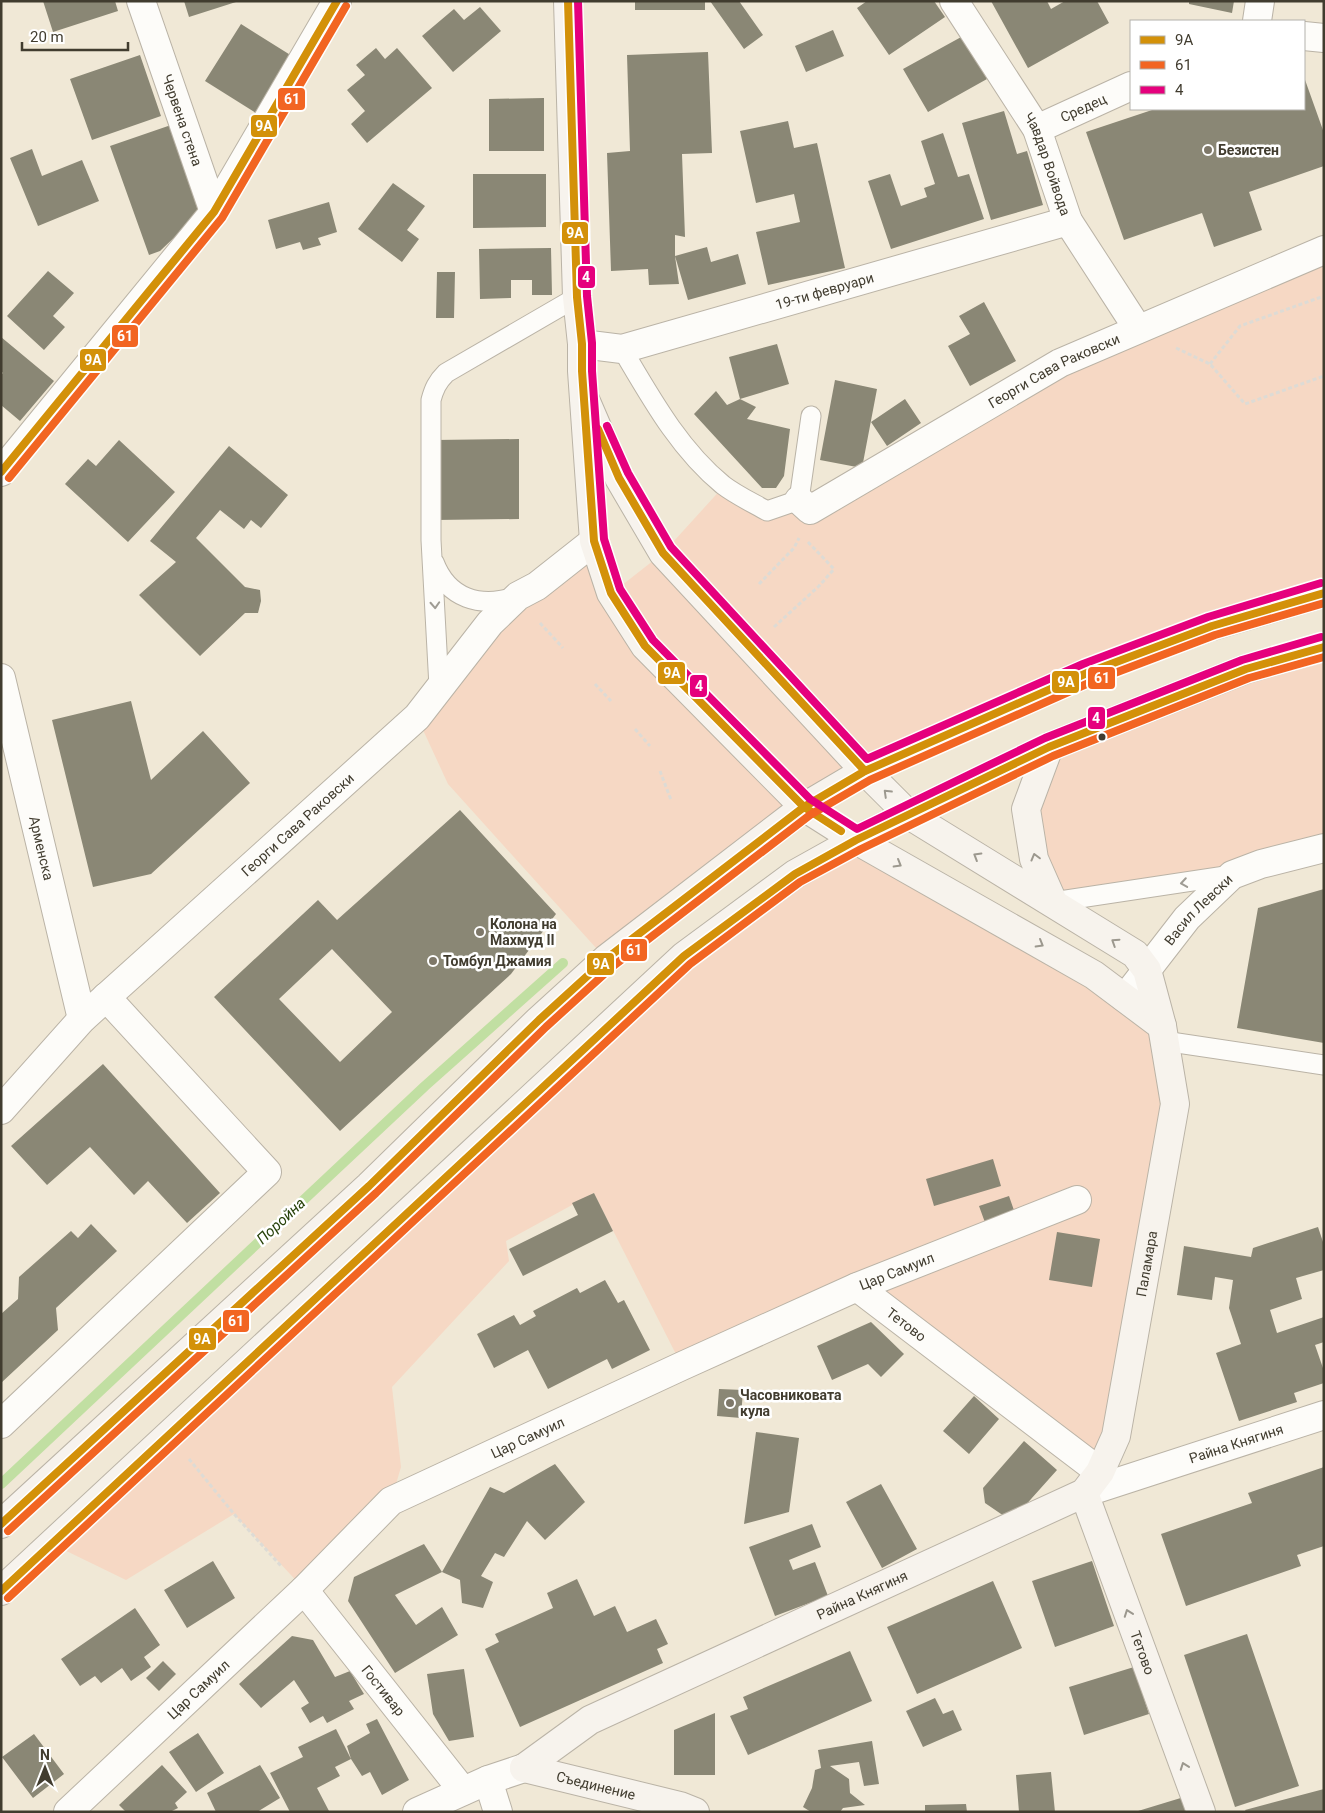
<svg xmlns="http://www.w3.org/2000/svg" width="1325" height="1813" font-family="Roboto,sans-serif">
<rect width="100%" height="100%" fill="#f0e8d6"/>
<!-- green -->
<path fill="#f6d8c4" d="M1324 251V593L865 771 606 959 448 784 417 717 439 687 594 541 612 593 663 553 724 486 767 511 799 500 1060 363Z
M1324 647V848L1053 902 1026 809 1049 747Z
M856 840 1162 1026 1175 1104 1100 1472 857 1287 682 1366 594 1193 506 1241 509 1261 392 1387 401 1467 391 1501 305 1590 234 1514 126 1580 52 1544 684 956Z"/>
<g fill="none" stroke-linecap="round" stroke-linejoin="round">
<!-- stream -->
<path stroke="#c1dfa2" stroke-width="10" d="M1 1484 425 1086 563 963"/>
</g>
<!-- building -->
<path fill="#8a8775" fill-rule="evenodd" d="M43 1H115L118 11 53 32Z
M184 1H236V2L189 17Z
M635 1H705V10H635Z
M710 1H739L763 35 744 49Z
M867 1H934L945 17 889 55 857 8Z
M991 1H1047L1051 9 1065 1H1097L1109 23 1028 68Z
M1189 1H1234L1232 13 1189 4Z
M480 7 501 31 453 72 422 36 454 9 464 20Z
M241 24 292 56 256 113 205 81Z
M833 30 844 56 806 72 795 46Z
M963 36 987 79 928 112 903 69Z
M376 48 385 59 397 48 432 88 367 143 351 124 365 111 347 90 365 75 356 65Z
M708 52 712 153 682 154 685 237 675 235V256L707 247 711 262 738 254 746 284 688 300 675 256 679 284 649 285 648 269 611 271 607 153 630 151 627 55Z
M140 55 161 116 92 140 70 79Z
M1304 77 1324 133V166L1249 192 1262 230 1214 247 1202 213 1124 240 1086 132 1155 109H1304Z
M544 98V151H489V99Z
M1004 111 1017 154 1027 151 1043 205 991 220 962 123Z
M788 121 794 148 817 143 845 268 768 285 756 232 800 222 794 194 756 203 740 131Z
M171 125 201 212 160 251 149 255 110 146Z
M943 133 958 177 969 174 984 219 891 249 868 181 890 174 901 206 927 197 924 188 935 184 921 141Z
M32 149 42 176 82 160 99 201 38 226 10 158Z
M473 174H546V227L473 228Z
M393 183 425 206 407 230 419 239 402 262 358 229Z
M329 202 337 232 318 238 321 245 303 250 300 242 276 249 268 220Z
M551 248 552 295H532V280H511V298L480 299 479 249Z
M48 271 74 293 53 316 65 327 44 350 7 316Z
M437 272H455L454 318H436Z
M984 302 1016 361 970 386 948 346 970 334 959 316Z
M1 337 54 381 20 421 1 405V375L3 373 1 371Z
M777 344 789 384 740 399 756 407 747 419 790 429 784 476 776 488H762L694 414 716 391 727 405 740 399 729 357Z
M835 380 877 389 862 468 820 460Z
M905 399 921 423 887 446 871 422Z
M519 439V519L435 520V440Z
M119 440 175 492 128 542 65 484 88 459 96 466Z
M229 446 288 495 261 528 251 520 244 529 220 510 196 538 245 587 260 590 261 601 258 613H245L200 656 139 595 176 562 150 541Z
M131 701 151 780 203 731 250 783 151 874 93 887 52 720Z
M460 810 556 914 511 974 340 1131 214 997 318 900 337 920ZM332 949 392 1012 340 1062 279 999Z
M1324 889V1043L1237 1028 1258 908Z
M103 1064 220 1193 187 1223 148 1181 134 1195 90 1147 47 1185 11 1146Z
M993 1159 1001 1186 934 1206 926 1179Z
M594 1193 613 1231 523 1276 509 1249 578 1215 572 1203Z
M1009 1196 1017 1219 987 1228 979 1206Z
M91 1224 117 1251 56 1308 58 1330 1 1383V1314L18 1299 19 1277 71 1231 78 1238Z
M1318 1227 1324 1245V1270L1296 1278 1302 1299 1270 1310 1277 1333 1324 1317V1342L1315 1345 1324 1371V1383L1294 1393 1297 1402 1239 1421 1216 1353 1241 1344 1229 1308 1233 1280 1215 1277 1212 1300 1177 1295 1184 1246 1251 1257 1253 1248Z
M1057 1232 1100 1239 1092 1287 1049 1280Z
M605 1280 618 1303 624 1300 650 1350 612 1369 607 1359 548 1389 528 1350 494 1368 477 1334 514 1315 520 1325 536 1316 533 1311 577 1288 580 1293Z
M871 1322 904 1354 881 1377 868 1364 832 1380 817 1346Z
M719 1389 743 1390 741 1418 717 1416Z
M974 1396 999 1419 969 1454 943 1431Z
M756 1432 799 1438 789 1512 744 1524Z
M1024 1441 1057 1470 1023 1508 1004 1516 985 1503 983 1488Z
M555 1464 585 1502 545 1540 527 1521 504 1557 495 1553 481 1576 493 1582 483 1608 462 1603 460 1580 442 1572 490 1487 504 1493Z
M1324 1467V1546L1297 1555 1301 1566 1186 1606 1161 1534 1252 1503 1248 1493Z
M881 1484 917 1549 882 1568 846 1502Z
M812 1524 821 1547 789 1560 793 1570 815 1562 828 1596 775 1616 749 1547Z
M424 1544 442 1572 395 1595 416 1625 442 1607 458 1635 395 1673 348 1601 354 1577Z
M213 1561 235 1598 187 1628 164 1590Z
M1092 1561 1114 1626 1055 1647 1032 1581Z
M577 1579 594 1616 615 1606 627 1632 656 1619 668 1644 657 1649 663 1663 520 1727 485 1649 499 1642 495 1634 553 1608 547 1593Z
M993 1581 1022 1648 917 1694 887 1627Z
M135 1608 160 1645 144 1657 151 1667 131 1681 122 1668 101 1683 95 1676 80 1686 61 1659Z
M1247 1634 1299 1786 1235 1807 1184 1655Z
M292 1636 313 1640 335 1677 350 1671 364 1694 349 1701 354 1709 327 1723 323 1716 310 1723 301 1708 309 1703 294 1680 261 1708 239 1684Z
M850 1651 872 1701 748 1755 730 1716 748 1709 743 1697Z
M163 1661 176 1674 159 1691 146 1678Z
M1134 1667 1149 1714 1084 1735 1069 1687Z
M464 1669 474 1737 449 1741 433 1714 427 1674Z
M935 1698 943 1714 953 1710 962 1730 923 1747 906 1711Z
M715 1713V1775H674V1730Z
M377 1719 409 1780 382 1795 370 1772 362 1776 351 1759 347 1746 370 1733 366 1724Z
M336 1729 351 1759 335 1767 340 1776 317 1788 329 1811 290 1812 270 1773 303 1757 298 1747Z
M198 1733 224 1773 196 1792 169 1752Z
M34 1734 64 1774 33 1798 2 1757Z
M872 1741 879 1784 864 1786 859 1762 830 1766 849 1779 850 1793 865 1805 843 1808 840 1812H811L803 1807 812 1788 815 1770 821 1768 818 1750Z
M162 1765 187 1792 175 1803 178 1808 170 1812H126L119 1805Z
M260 1765 280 1798 257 1812H216L207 1793Z
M1051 1772 1055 1812H1019L1016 1775Z
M1324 1789V1812H1246L1245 1810Z
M1184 1797 1188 1812H1138V1811Z
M966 1804 967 1812H925V1805Z"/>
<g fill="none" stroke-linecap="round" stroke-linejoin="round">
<defs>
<path id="lane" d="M622 349C651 398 679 449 723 485 736 495 753 503 767 511L799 500 811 416
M434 562C448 599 480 608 515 597
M439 687 431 540V400C434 389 437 382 446 373L577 297
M1053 902 1232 875
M1164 1041 1324 1065"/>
<g id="street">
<path id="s1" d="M141 1 214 212"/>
<path id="s2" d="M954 1 1037 129 1068 221 1138 329"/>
<path d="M1257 21 1260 1"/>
<path d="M1304 36 1324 38"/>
<path id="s3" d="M1037 129 1131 86"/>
<path id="s4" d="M582 344 622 349 1068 221"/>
<path d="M1 472 214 212 337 1"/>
<path id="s5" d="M799 500 810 510 1060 363 1324 250"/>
<path id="s6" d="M1 678 82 1019"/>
<path id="s7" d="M1125 998 1187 918 1232 875 1261 864 1324 848"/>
<path id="s8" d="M1 1110 82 1019 417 717 490 623 518 596 537 586 594 541"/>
<path id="s9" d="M857 1287 1100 1472"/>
<path d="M1 1424 267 1172 106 997"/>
<path id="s10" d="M1084 1493 1324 1415"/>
<path id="s11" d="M304 1590 463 1791"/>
<path d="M488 1780 498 1812"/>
<path id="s12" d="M68 1812 304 1590 391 1501 682 1366 857 1287 1077 1200"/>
<path d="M417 1812 488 1780 524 1768"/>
</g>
<g id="secondary">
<path d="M568 1 577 297 582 344V371L594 541 611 593 645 646 804 807 856 840 1094 975 1162 1026"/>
<path d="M1049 747 1026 809 1034 859 1053 902"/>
<path id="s13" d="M1084 1493 1201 1812"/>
<path d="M1 1524 369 1186 539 1020 606 959 804 807 865 771 1087 673 1212 626 1324 593"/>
<path d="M1 1591 684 956 795 874 856 840 1049 747 1246 669 1324 647"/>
<path id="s14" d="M524 1768 590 1720 1084 1493 1100 1472 1116 1436 1175 1104 1162 1026 1147 970 1135 954 909 815 865 771 663 553 619 478 584 397"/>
<path id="s15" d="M524 1768 680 1806 695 1812"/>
</g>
</defs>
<!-- lane casing -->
<use href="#lane" stroke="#bab3a6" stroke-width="21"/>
<!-- street casing -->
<use href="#street" stroke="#bab3a6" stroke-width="30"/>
<!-- secondary casing -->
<use href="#secondary" stroke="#bab3a6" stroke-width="30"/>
<!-- path -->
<path stroke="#dddbd5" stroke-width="3" stroke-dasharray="4 2.5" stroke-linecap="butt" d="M1176 348 1210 364 1245 404 1324 376
M1210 364 1240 326 1324 296
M759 584 794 548 799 538
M540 623 563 648
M774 627 819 586 834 569 807 541
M595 684 611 701
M635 729 650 746
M660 771 671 800
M189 1459 234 1514 281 1566"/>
<!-- lane -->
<use href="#lane" stroke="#fdfcf9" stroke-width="19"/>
<!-- street -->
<use href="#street" stroke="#fdfcf9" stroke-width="28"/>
<!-- secondary -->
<use href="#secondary" stroke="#f7f3ed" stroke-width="28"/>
<defs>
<path id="bus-1" d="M568 1 577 297 582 344V371L594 541 611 593 645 646 804 807 841 831
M598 429 619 478 663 553 865 771
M1 472 214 212 337 1
M1 1524 369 1186 539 1020 606 959 804 807 865 771 1087 673 1212 626 1324 593
M1 1591 684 956 795 874 856 840 1049 747 1246 669 1324 647"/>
<path id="bus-2" d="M9 478 222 218 346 6
M8 1531 376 1193 546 1027 612 967 810 815 870 780 1091 682 1215 635 1324 603
M8 1598 690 964 800 882 861 849 1053 756 1249 678 1324 657"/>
<path id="bus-3" d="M578 1 587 296 592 343V371L604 539 620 589 653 640 810 799 857 829 1045 738 1242 660 1321 637
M607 426 628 473 671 547 867 759 1083 664 1208 617 1321 583"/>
</defs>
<!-- bus-1 casing -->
<use href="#bus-1" stroke="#fff" stroke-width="11"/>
<!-- bus-2 casing -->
<use href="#bus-2" stroke="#fff" stroke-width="11"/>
<!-- bus-3 casing -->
<use href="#bus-3" stroke="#fff" stroke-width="11"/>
<!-- bus-1 -->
<use href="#bus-1" stroke="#d39109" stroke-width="8"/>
<!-- bus-2 -->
<use href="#bus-2" stroke="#f26522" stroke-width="8"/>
<!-- bus-3 -->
<use href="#bus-3" stroke="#e5007d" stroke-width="8"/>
</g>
<!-- one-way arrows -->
<defs><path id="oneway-chevron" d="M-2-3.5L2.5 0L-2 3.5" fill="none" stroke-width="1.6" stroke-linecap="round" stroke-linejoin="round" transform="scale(1.25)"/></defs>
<g stroke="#9f9c94">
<use href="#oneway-chevron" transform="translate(435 605) rotate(87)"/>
<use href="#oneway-chevron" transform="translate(1184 883) rotate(171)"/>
</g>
<g stroke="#9c988e">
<use href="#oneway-chevron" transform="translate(887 793) rotate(-136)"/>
<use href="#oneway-chevron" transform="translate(977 856) rotate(-149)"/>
<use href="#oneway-chevron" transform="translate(1035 857) rotate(-105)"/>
<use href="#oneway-chevron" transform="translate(898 864) rotate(30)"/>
<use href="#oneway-chevron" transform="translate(1115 942) rotate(-147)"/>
<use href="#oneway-chevron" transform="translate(1040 944) rotate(30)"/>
<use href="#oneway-chevron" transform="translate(1128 1613) rotate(-110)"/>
<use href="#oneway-chevron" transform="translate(1184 1766) rotate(-110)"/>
</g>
<!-- markers -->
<g fill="#7e7869" stroke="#fff" stroke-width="2">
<circle cx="1208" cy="150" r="5"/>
<circle cx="480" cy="932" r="5"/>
<circle cx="433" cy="961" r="5"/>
<circle cx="730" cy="1403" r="5"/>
</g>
<circle fill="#413c2f" stroke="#fff" stroke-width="2" cx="1102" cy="737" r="4.5"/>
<g text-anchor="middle" stroke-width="5" stroke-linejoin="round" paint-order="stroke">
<!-- street labels -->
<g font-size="14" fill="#413c2f" stroke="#fff">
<text dy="5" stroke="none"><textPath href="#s3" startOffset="51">Средец</textPath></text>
<text dy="5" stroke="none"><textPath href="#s1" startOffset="126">Червена стена</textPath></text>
<text dy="5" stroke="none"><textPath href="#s2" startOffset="189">Чавдар Войвода</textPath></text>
<text dy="5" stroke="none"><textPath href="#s4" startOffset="251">19-ти февруари</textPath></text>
<text dy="5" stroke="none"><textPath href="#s5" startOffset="296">Георги Сава Раковски</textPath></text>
<text dy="5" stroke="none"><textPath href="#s8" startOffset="412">Георги Сава Раковски</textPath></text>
<text dy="5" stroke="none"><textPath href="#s6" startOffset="175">Арменска</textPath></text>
<text dy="5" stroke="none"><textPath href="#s7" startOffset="115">Васил Левски</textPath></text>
<text dy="5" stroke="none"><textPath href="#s14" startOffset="866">Паламара</textPath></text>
<text dy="5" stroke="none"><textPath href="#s12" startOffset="1004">Цар Самуил</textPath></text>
<text dy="5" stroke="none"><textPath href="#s9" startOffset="62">Тетово</textPath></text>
<text dy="5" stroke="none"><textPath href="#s12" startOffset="599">Цар Самуил</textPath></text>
<text dy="5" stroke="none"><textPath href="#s10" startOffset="160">Райна Княгиня</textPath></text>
<text dy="5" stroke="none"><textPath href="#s14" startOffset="381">Райна Княгиня</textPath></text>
<text dy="5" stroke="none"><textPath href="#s13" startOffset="170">Тетово</textPath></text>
<text dy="5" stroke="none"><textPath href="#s12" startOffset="179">Цар Самуил</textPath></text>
<text dy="5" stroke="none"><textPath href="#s11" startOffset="128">Гостивар</textPath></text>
<text dy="5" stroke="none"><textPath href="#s15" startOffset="74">Съединение</textPath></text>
</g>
<!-- poi labels -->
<g font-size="14" font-weight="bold" fill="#413c2f" stroke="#fff" text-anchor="start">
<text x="1218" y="155">Безистен</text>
<text x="490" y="929">Колона на<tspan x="490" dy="16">Махмуд II</tspan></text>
<text x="443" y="966">Томбул Джамия</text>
<text x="740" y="1400">Часовниковата<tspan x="740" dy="16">кула</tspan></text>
</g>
<!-- water labels -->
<g font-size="15" font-style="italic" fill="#27420a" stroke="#fff">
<text transform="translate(281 1221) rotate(-43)" y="5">Поройна</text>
</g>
</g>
<g stroke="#fff" stroke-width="2">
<rect x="277" y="87" width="29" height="24" rx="5" fill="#f26522"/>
<rect x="250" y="114" width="28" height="24" rx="5" fill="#d39109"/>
<rect x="561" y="221" width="28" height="24" rx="5" fill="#d39109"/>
<rect x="577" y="265" width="19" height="24" rx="5" fill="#e5007d"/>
<rect x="111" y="324" width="28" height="24" rx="5" fill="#f26522"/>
<rect x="79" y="348" width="28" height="24" rx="5" fill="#d39109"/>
<rect x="657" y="661" width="29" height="24" rx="5" fill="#d39109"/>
<rect x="1087" y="666" width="29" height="24" rx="5" fill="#f26522"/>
<rect x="1051" y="670" width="29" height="24" rx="5" fill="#d39109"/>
<rect x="689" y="674" width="19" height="24" rx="5" fill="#e5007d"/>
<rect x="1087" y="706" width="19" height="24" rx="5" fill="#e5007d"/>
<rect x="620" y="938" width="28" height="24" rx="5" fill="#f26522"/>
<rect x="586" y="952" width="29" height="24" rx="5" fill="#d39109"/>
<rect x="222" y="1309" width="28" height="24" rx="5" fill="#f26522"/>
<rect x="188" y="1327" width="29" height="24" rx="5" fill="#d39109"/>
</g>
<g font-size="14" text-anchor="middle" font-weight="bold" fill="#fff">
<text x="292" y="104">61</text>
<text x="264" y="131">9А</text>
<text x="575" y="238">9А</text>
<text x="586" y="282">4</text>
<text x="125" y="341">61</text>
<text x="93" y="365">9А</text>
<text x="672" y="678">9А</text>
<text x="1102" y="683">61</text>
<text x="1066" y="687">9А</text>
<text x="699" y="691">4</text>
<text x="1096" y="723">4</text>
<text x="634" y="955">61</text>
<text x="601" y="969">9А</text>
<text x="236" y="1326">61</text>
<text x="202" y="1344">9А</text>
</g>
<!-- border -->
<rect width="1325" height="1813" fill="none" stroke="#413c2f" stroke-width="5"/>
<!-- legend -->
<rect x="1130" y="20" width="175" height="90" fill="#ffffff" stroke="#b3b1ac"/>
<rect x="1140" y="36" width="25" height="8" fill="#d39109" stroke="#b3b1ac"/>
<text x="1175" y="45" font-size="15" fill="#413c2f">9А</text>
<rect x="1140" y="61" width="25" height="8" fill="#f26522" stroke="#b3b1ac"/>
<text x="1175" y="70" font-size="15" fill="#413c2f">61</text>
<rect x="1140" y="86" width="25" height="8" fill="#e5007d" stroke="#b3b1ac"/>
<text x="1175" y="95" font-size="15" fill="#413c2f">4</text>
<!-- north arrow -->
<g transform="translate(45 1768)" stroke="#ffffff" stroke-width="4" paint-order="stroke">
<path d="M0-4L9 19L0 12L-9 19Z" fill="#413c2f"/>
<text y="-8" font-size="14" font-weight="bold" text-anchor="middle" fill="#413c2f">N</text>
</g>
<!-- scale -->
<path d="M22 42v8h106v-8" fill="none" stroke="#413c2f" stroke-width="2.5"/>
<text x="30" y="42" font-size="15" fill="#413c2f" stroke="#ffffff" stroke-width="4" paint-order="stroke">20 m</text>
</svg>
